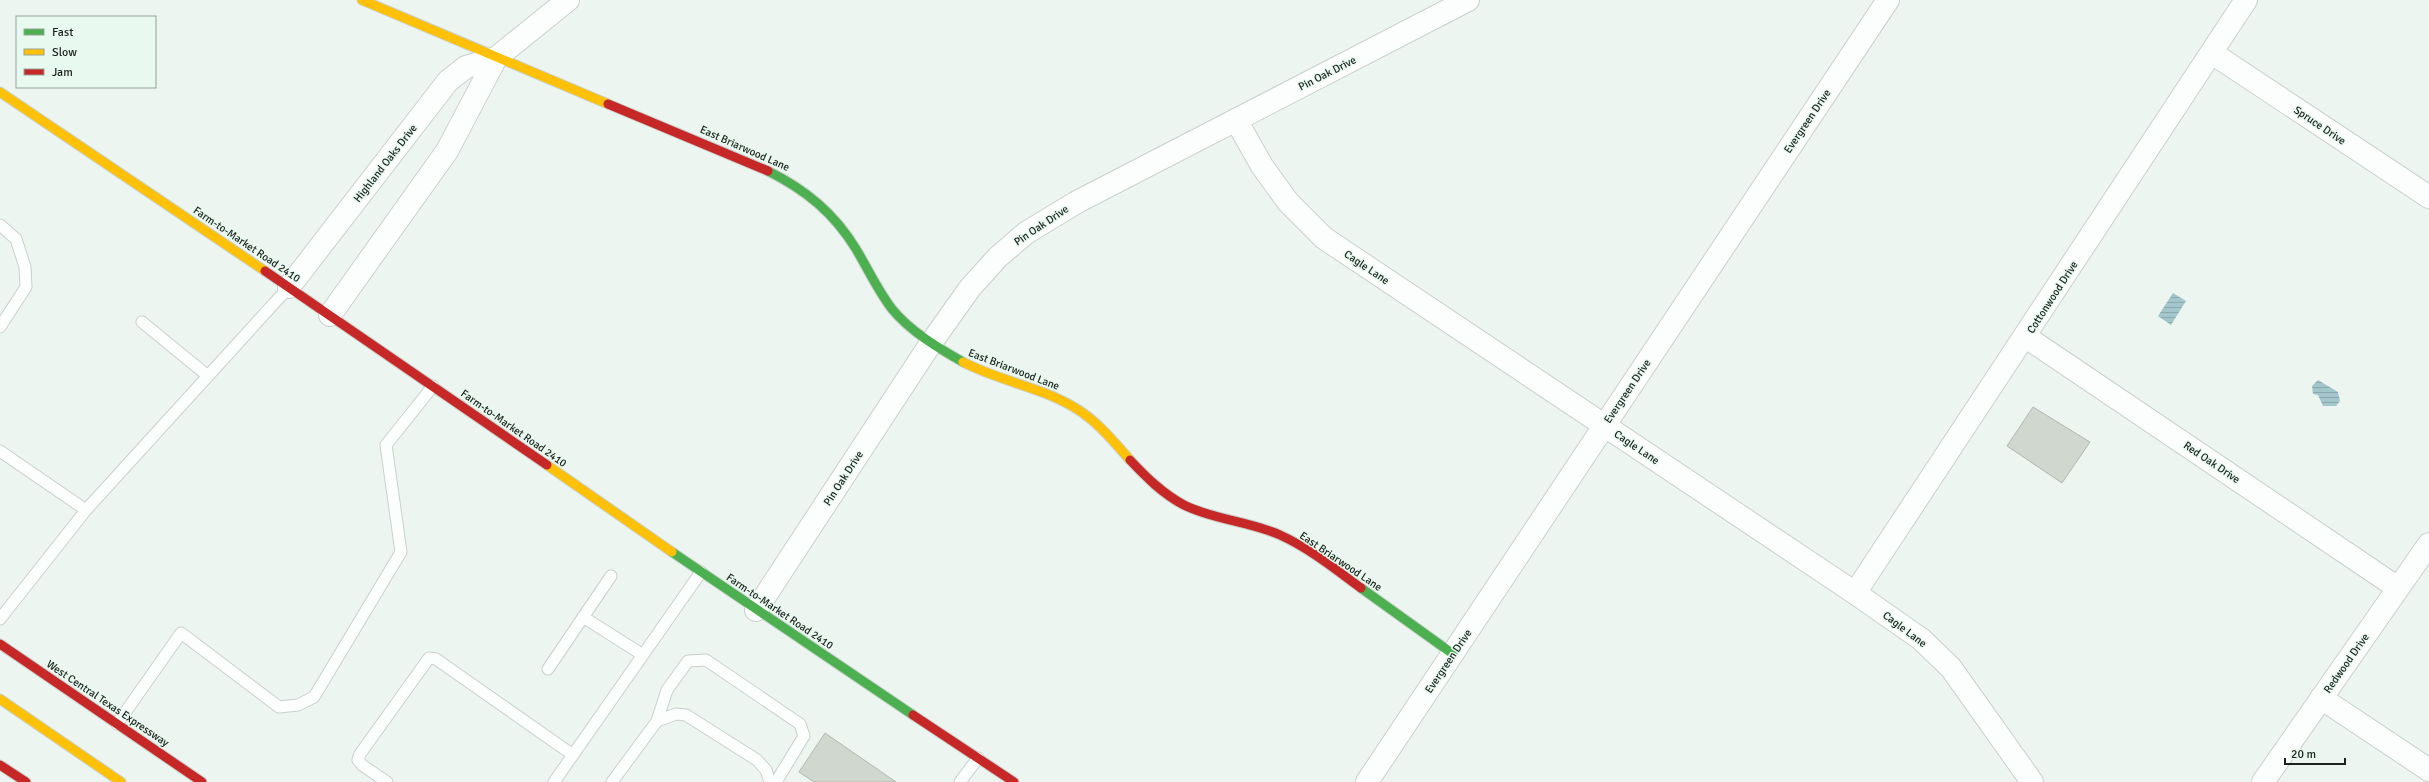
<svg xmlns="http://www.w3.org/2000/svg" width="2429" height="782" font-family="Signika,sans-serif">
<defs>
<pattern id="water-rules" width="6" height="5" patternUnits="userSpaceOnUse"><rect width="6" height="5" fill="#a2c6cc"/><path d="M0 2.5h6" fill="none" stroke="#8baaaf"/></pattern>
</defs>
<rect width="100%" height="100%" fill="#ecf5f0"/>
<!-- water -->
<path fill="url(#water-rules)" d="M2173 293 2186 301 2171 325 2158 316Z
M2318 380 2338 392 2340 401 2336 406H2323L2318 395 2313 394 2312 386Z"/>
<!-- building -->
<path fill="#cfd7ce" stroke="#b2b7b2" d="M2033 407 2090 442 2062 483 2007 446Z
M825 733 896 782H814L799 772Z"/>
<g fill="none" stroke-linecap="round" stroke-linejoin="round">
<defs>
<path id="lane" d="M0 225 16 239 25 267 26 287 0 327
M142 322 208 376
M0 451 86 510
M583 617 643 655
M0 619 86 510 289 287
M548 669 611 576
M657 721 667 690 688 661 706 660 800 724 804 736 776 782
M117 724 181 633 279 707 298 705 314 697 401 552 386 445 433 386
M387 782 362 765 358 760 360 754 429 658 436 659 573 755
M554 782 701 572
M612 782 657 721 676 714 686 715 757 760 766 770 770 782
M960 782 978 758"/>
<path id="street" d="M2212 53 2429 197
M1236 120 1262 166 1288 202 1324 238 1855 593 1921 639 1951 668 2032 782
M289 287 448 81 466 67 496 58 568 0
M330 315 447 151 496 58
M2026 337 2398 588
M1855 593 2246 0
M756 610 931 343 970 288 998 257 1026 233 1077 202 1468 0
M2321 698 2429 770
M1367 782 1888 0
M2263 782 2429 544"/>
<path id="fast" d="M768 171C806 190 834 213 856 249 868 269 878 291 892 309 910 331 938 348 963 362
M672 552 913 715
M1361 588 1453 654"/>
<path id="slow" d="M362 0 608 104
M0 92 265 271
M963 362C999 381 1042 387 1077 409 1098 422 1114 442 1130 460
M547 465 672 552
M0 699 121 782"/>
<path id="jam" d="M608 104 768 171
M265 271 547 465
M1130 460C1146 477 1163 494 1184 505 1214 520 1249 521 1280 535 1309 548 1335 569 1361 588
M0 644 202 782
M913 715 1014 782
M0 765 26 782"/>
</defs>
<!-- lane casing -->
<use href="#lane" stroke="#c9d0cc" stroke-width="13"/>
<!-- street casing -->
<use href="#street" stroke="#c9d0cc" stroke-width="24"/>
<!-- fast casing -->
<use href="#fast" stroke="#c9d0cc" stroke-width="11"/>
<!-- slow casing -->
<use href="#slow" stroke="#c9d0cc" stroke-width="11"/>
<!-- jam casing -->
<use href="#jam" stroke="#c9d0cc" stroke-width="11"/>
<!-- lane -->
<use href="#lane" stroke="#fcfefd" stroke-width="11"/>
<!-- street -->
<use href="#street" stroke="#fcfefd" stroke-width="22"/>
<!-- fast -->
<use href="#fast" stroke="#4caf50" stroke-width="9"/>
<!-- slow -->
<use href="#slow" stroke="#ffc107" stroke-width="9"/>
<!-- jam -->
<use href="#jam" stroke="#c62828" stroke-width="9"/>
</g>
<g text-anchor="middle" stroke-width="3" stroke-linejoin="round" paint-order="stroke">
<!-- street labels -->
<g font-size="11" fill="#1b211d" stroke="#e8f9ef">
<text transform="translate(1327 73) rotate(-27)" y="4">Pin Oak Drive</text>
<text transform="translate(1807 121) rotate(-56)" y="4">Evergreen Drive</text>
<text transform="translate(2320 125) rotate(34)" y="4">Spruce Drive</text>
<text transform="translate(745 148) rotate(24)" y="4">East Briarwood Lane</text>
<text transform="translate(385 163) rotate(-52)" y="4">Highland Oaks Drive</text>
<text transform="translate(1041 225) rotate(-34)" y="4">Pin Oak Drive</text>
<text transform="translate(247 244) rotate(34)" y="4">Farm-to-Market Road 2410</text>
<text transform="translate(1367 267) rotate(34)" y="4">Cagle Lane</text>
<text transform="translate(2052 297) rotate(-57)" y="4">Cottonwood Drive</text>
<text transform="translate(1014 369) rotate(21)" y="4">East Briarwood Lane</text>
<text transform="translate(1627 391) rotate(-56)" y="4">Evergreen Drive</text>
<text transform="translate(514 428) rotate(35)" y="4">Farm-to-Market Road 2410</text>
<text transform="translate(1637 447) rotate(34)" y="4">Cagle Lane</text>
<text transform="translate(2212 462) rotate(34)" y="4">Red Oak Drive</text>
<text transform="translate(843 478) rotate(-57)" y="4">Pin Oak Drive</text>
<text transform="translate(1341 561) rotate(34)" y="4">East Briarwood Lane</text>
<text transform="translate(780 611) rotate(34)" y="4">Farm-to-Market Road 2410</text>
<text transform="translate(1905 629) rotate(37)" y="4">Cagle Lane</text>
<text transform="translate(1448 661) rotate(-56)" y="4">Evergreen Drive</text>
<text transform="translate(2346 663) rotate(-55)" y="4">Redwood Drive</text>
<text transform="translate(108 703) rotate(34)" y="4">West Central Texas Expressway</text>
</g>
</g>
<!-- legend -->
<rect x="16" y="16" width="140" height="72" fill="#e8f9ef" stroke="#96a39b"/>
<rect x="24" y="29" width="20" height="6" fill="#4caf50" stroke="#96a39b"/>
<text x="52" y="36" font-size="12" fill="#1b211d">Fast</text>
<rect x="24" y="49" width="20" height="6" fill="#ffc107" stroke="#96a39b"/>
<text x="52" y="56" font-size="12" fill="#1b211d">Slow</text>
<rect x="24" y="69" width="20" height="6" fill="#c62828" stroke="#96a39b"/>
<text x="52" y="76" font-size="12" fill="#1b211d">Jam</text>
<!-- scale -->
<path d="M2285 758v6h60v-6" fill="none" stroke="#1b211d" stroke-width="2"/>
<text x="2291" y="758" font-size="12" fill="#1b211d" stroke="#e8f9ef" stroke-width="3" paint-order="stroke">20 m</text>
</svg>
